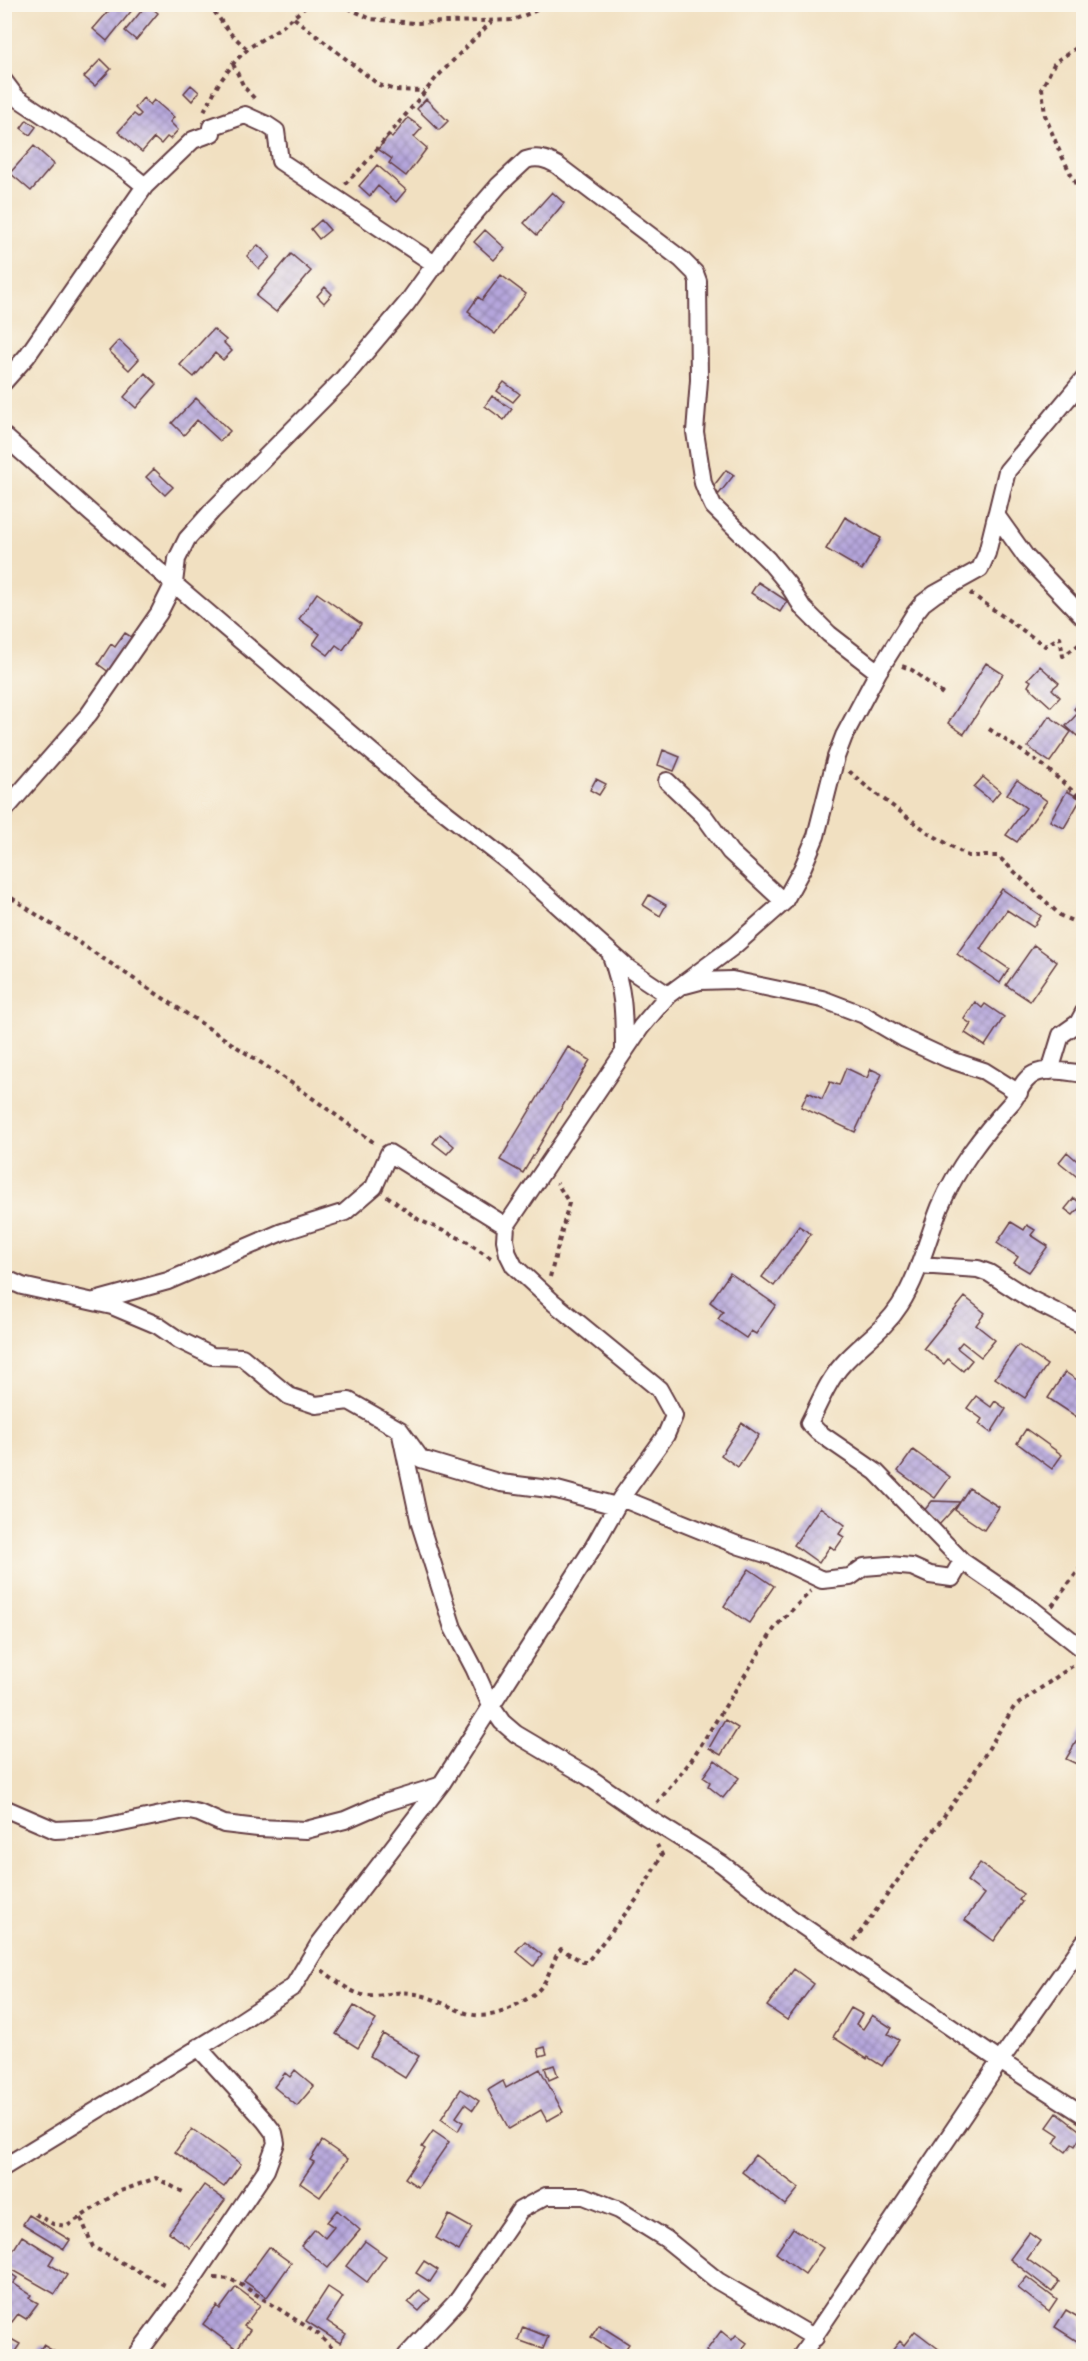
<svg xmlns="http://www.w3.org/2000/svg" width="1088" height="2361" font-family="'Comic Neue',sans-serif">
<defs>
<pattern id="building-cross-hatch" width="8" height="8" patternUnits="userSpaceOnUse" patternTransform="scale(1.5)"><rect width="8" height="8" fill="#b5a6dc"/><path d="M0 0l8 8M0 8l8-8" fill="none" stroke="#9587b3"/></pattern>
</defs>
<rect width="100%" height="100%" fill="#fbf7ec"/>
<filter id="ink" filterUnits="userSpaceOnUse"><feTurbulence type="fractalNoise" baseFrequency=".0167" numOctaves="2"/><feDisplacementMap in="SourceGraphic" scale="12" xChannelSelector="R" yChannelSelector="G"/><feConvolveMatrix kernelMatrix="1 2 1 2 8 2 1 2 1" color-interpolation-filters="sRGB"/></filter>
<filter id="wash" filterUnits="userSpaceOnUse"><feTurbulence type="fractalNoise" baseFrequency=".008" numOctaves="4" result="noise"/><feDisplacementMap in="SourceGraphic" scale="24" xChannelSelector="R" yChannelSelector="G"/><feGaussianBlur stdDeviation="1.35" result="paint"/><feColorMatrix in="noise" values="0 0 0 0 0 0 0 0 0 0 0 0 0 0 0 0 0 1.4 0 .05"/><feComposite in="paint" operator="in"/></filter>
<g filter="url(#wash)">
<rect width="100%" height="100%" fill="#f1e0c1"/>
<g id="blocks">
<!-- building -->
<path fill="url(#building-cross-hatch)" d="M117 4H137L107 41 93 29 113 6 115 7Z
M147 4 158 13 136 40 125 31Z
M101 59 111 69 95 86 84 77Z
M191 85 199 92 192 101 184 93Z
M143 98 150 105 154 100 174 117 170 122 178 130 170 139 167 137 161 144 154 138 142 152 118 132 134 114 138 117 141 114 135 108Z
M426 99 448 121 439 130 417 109Z
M408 118 422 128 414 137 427 148 406 176 389 163 392 159 378 149 389 135 392 138Z
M27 120 36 127 30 135 21 128Z
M34 146 54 164 31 191 10 173Z
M377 165 406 190 396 202 378 186 370 196 359 186Z
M552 192 564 203 537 235 524 223Z
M321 220 330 230 319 239 311 229Z
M485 230 505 248 494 260 474 242Z
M258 245 270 257 259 269 247 256Z
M291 254 311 271 276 312 256 296Z
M501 275 526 294 495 334 470 315 471 313 468 311 478 297 482 300Z
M325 287 332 294 324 303 317 296Z
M213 329 226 340 224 343 232 351 223 360 215 353 194 377 180 365Z
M119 340 139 359 129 370 109 351Z
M145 373 157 384 136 408 124 397Z
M504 382 520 394 513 402 497 391Z
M492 396 512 409 504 420 485 406Z
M196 398 230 431 220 441 197 420 184 435 172 423Z
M154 469 173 487 165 495 146 477Z
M726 470 734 475 719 494 712 488Z
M845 517 881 538 862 570 826 549Z
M758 582 787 601 780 612 751 593Z
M317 593 361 624 343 650 336 645 328 655 313 644 320 634 299 619Z
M125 633 136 640 110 673 98 664 111 644 115 647Z
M986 663 1003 674 964 734 948 723Z
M1040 666 1059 683 1052 689 1060 697 1051 707 1028 686 1031 681 1028 679Z
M1083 698V728L1077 736 1066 726 1078 713 1074 709Z
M1049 716 1071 732 1050 762 1028 747Z
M663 750 680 757 674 771 658 765Z
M983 777 1000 791 992 801 974 787Z
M596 779 606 784 599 795 590 790Z
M1017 780 1047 801 1017 842 1006 835 1026 808 1007 794Z
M1067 791 1081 799 1064 828 1050 821Z
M1002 889 1041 916 1033 927 1007 910 980 949 1009 969 1000 983 957 954Z
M649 895 666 905 660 916 643 905Z
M1034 945 1057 962 1030 1001 1006 985Z
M975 1002 982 1008 985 1004 1004 1017 985 1046 965 1033 971 1024 964 1019Z
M568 1047 590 1060 523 1173 500 1160Z
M846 1068 867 1078 871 1069 882 1074 855 1132 801 1107 808 1092 822 1099 830 1082 839 1085Z
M440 1134 454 1146 447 1154 433 1143Z
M1067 1152 1083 1166V1178L1081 1180 1059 1162Z
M1074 1198 1082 1205 1073 1215 1065 1209Z
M1011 1222 1024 1230 1027 1225 1035 1230 1031 1235 1048 1246 1029 1272 1014 1263 1018 1257 997 1243Z
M799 1226 811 1234 774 1286 762 1277Z
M730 1273 776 1305 756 1334 751 1331 746 1338 718 1319 723 1312 710 1302Z
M965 1297 985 1313 976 1325 995 1340 981 1357 962 1342 957 1348 972 1360 963 1371 948 1359 944 1364 924 1348Z
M1018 1345 1047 1365 1025 1398 995 1378Z
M1065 1372 1083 1384V1421L1048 1398Z
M976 1396 991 1407 995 1401 1006 1409 991 1433 979 1424 982 1419 967 1408Z
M742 1423 759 1435 738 1467 721 1455Z
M1026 1429 1062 1455 1052 1469 1017 1443Z
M913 1450 950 1477 935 1498 898 1471Z
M969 1488 999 1507 984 1530 955 1510Z
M932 1501 960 1502 938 1526 923 1512Z
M820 1507 845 1525 839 1534 844 1537 835 1550 830 1546 819 1563 794 1545Z
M749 1569 774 1586 749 1623 724 1606Z
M725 1720 738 1728 721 1755 709 1748Z
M1083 1730V1767L1066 1759Z
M715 1760 739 1778 723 1798 708 1786 710 1782 703 1777Z
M980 1863 1023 1894 1019 1900 1022 1902 994 1941 965 1920 984 1894 967 1881Z
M525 1941 542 1955 534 1966 516 1951Z
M794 1969 814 1984 787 2020 767 2006Z
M354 2006 376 2020 358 2048 336 2034Z
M851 2008 862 2014 856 2024 863 2029 872 2015 892 2028 888 2034 899 2040 882 2066 868 2057 867 2059 833 2037Z
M383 2034 419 2056 405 2078 370 2056Z
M545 2047 547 2054 540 2056 538 2049Z
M554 2065 558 2076 549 2080 545 2068Z
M540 2069 563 2112 547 2121 541 2110 509 2129 488 2090 503 2081 506 2088Z
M295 2070 314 2086 297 2106 274 2087 285 2073 290 2077Z
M461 2089 479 2101 473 2110 465 2104 456 2117 463 2122 458 2131 441 2119Z
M1057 2113 1083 2133 1075 2146 1072 2144 1066 2152 1054 2143 1059 2135 1047 2127Z
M192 2129 241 2164 224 2187 175 2152Z
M433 2131 449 2142 418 2187 405 2178 425 2149 422 2147Z
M322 2141 348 2159 320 2197 300 2183 314 2162 310 2160Z
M755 2155 799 2188 785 2205 742 2172Z
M204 2185 225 2200 190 2248 169 2232Z
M337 2210 360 2230 328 2268 301 2246 315 2229 325 2238 334 2227 327 2222Z
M29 2215 70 2240 64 2249 23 2224Z
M449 2215 472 2228 459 2251 436 2238Z
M793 2228 823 2248 805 2274 776 2253Z
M1029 2233 1040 2241 1027 2259 1059 2282 1052 2292 1010 2259Z
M22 2236 54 2256 49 2264 67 2275 55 2294 4 2265Z
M365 2241 386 2256 367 2282 346 2266Z
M269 2247 291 2263 267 2297 244 2281Z
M424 2261 438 2270 430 2282 416 2273Z
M4 2269 17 2278 13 2283 31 2295 29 2298 38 2303 26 2319 18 2314 12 2322 4 2317Z
M1027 2277 1057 2300 1049 2312 1018 2288Z
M236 2287 260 2305 244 2326 250 2330 237 2349 203 2324 217 2306 220 2309Z
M328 2287 343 2297 327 2321 346 2334 340 2343 306 2321Z
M419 2290 430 2299 419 2311 408 2302Z
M1066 2310 1083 2320V2345L1055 2327Z
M599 2325 629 2344 621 2356 591 2337Z
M523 2327 548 2337 543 2349 518 2340Z
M721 2331 732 2340 736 2335 747 2343 737 2356H714L706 2351Z
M915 2331 944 2353 941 2356H898L891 2352 900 2341 904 2345Z
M4 2335 20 2344 12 2356H4Z
M43 2345 62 2356H36Z"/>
</g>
</g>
<g filter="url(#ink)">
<use href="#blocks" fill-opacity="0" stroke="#633c42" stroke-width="1.5"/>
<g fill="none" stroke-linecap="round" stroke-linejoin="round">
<defs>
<path id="minor" d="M4 81 16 97 124 169 145 186
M4 382 27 356 145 186 193 140 212 133 211 127 245 115 267 125 276 131 280 161 436 265
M4 436 92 514 414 788 515 867 629 969 668 995
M996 515 1026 557 1084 618
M667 781 704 816 730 852 784 902
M4 811 89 714 159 613 174 583 177 559 187 539 212 511 342 380 407 303 456 235 499 185 526 160C537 156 546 159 557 165L681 259 695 273 698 281 699 380 695 432 703 483 707 493 713 506 768 560 787 583 803 608 829 634 878 672
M610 953C624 990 624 1013 624 1052
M685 985 700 981 732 980 822 999 864 1015 905 1039 948 1059 984 1071 1019 1093
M1050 1071 1061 1035 1078 1023 1084 1012
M1084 1074C1068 1072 1048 1067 1034 1074 1022 1080 1020 1092 1012 1102 983 1134 957 1167 940 1207 927 1240 919 1275 900 1305 885 1329 862 1343 843 1364 828 1380 819 1404 809 1423L818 1432 876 1472 962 1561 1032 1609 1084 1650
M919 1265 978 1269 989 1273 1028 1298 1084 1326
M4 1278 22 1286 112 1306 157 1325 179 1340 212 1356 242 1357 289 1396 316 1405 349 1401 400 1430 421 1459 501 1483 557 1490 616 1506
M95 1301 168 1281 282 1232 345 1212 374 1187 389 1153 506 1226
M400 1430 420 1524 453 1628 474 1668 491 1706 502 1722 516 1734 587 1776 645 1816 722 1864 791 1918 1000 2061 1084 2115
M621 1498 740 1546 772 1556 822 1580 850 1577 864 1567 889 1565 912 1567 930 1575 952 1578 962 1561
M4 1808 55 1830 98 1828 185 1810 199 1813 224 1824 258 1828 306 1830 345 1820 384 1803 439 1786
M4 2167 218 2036 293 1987 319 1944 442 1783 594 1546 621 1498 666 1435 674 1416 659 1389 554 1303 514 1266 508 1254 505 1240 506 1226 641 1027 668 995 734 946 784 902 802 869 816 836 836 757 844 736 878 672 915 613 923 603 935 594 980 569 987 553 1007 471 1084 379
M136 2356 186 2289 266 2170 276 2143 274 2133 265 2121 198 2047
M406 2356 458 2300 520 2210 546 2196H584L619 2210 666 2239 718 2281 815 2338
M801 2356 1000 2061 1084 1942"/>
</defs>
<!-- minor casing -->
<use href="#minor" stroke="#633c42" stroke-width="20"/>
<!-- path -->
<path stroke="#633c42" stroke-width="4" stroke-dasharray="4.5 4.5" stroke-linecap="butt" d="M209 4 229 32 247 49
M340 4 371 19 414 23 513 20 535 11 544 4
M294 18 379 85 396 90 424 91
M1084 43 1055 62 1042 88 1045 115 1058 148 1084 201
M233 64 244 87 255 99
M204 111 219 83 236 60 250 47 283 26 309 4
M345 184 363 166 437 77 491 22
M970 593 1045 646 1060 637 1063 656 1084 641
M902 666 912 670 944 695
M989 729 1044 766 1084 801
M849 771 867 787 929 833 968 856H998L1061 916 1084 926
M4 893 290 1082 376 1144
M387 1196 419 1220 466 1241 491 1258
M550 1277 569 1203 557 1183
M1052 1606 1084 1563
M657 1803 690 1762 776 1626 811 1591
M854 1941 967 1784 1014 1707 1075 1664
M322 1970C337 1981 355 1998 375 1996 389 1995 397 1991 411 1993 454 2000 470 2032 516 2005 524 2001 536 1994 542 1986 550 1975 552 1960 561 1949L583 1962H587L637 1899 662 1855 657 1845
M35 2214 53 2224 67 2226 118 2192 156 2178 183 2192
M81 2218 93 2247 166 2286
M214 2278 230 2279 240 2284 318 2334 340 2356"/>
<!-- minor -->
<use href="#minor" stroke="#fff" stroke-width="16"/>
</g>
</g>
<!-- margin -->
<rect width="1088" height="2361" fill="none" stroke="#fbf7ec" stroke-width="24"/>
</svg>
